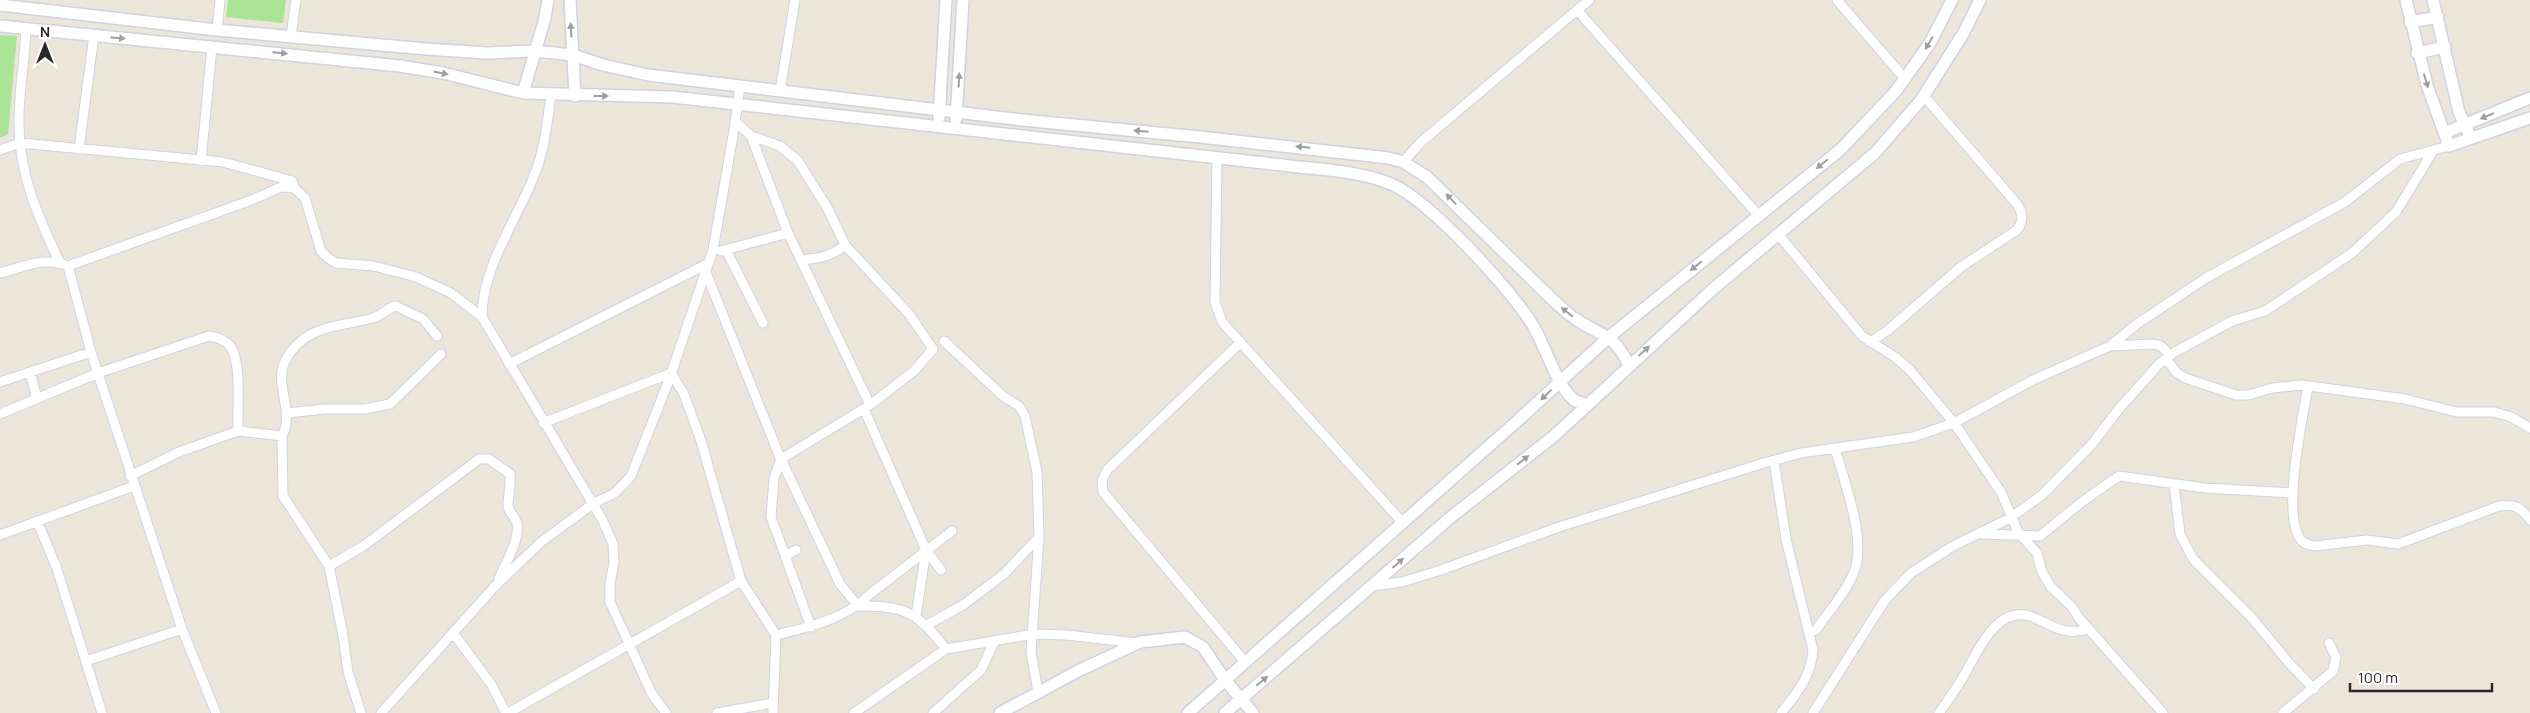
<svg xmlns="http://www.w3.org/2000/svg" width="2530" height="713" font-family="Manrope,sans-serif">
<rect width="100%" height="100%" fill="#ece5da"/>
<!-- green -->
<path fill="#aae495" d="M228 0H286L283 23 226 17Z
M0 35 17 36 8 134 0 138Z"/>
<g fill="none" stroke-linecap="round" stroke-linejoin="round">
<defs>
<path id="street" d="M1837 0 1905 79
M1577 10 1759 216
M26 28C25 59 19 90 19 120 18 172 38 217 60 263
M217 30 220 0
M291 36 296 0
M780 91 795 0
M551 94C548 117 546 140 539 162 523 213 482 262 482 317L602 519 613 544 614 562 610 584V602L652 694 666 713
M735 121 751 136 788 233 870 405
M751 136 780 146 798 161 828 209 845 245 909 314 933 349 914 371 870 405 781 459 774 478 771 517 811 627
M79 149 94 35
M0 150 20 143 223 162 292 181 294 188
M1217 158 1215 302 1222 322 1403 523
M201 161 212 47
M1403 162 1421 142 1589 0
M1778 234 1862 336 1895 357 1910 370 1954 423 2001 492 2018 532 2037 553 2042 572 2051 587 2072 607 2079 618 2163 713
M726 250 763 323
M721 251 788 233
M801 259C818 260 832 256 845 245
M68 266 91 352 182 629 86 661
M705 270 779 455 840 584 858 606
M0 273C24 267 44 256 68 266L249 201 281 187 294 188 305 198 321 251 328 258 336 263 374 266 416 277 451 293 482 317
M944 341 1004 397 1019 406 1025 416 1037 472 1039 537 1031 652 1038 692
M1241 342 1107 470 1102 481 1103 492 1245 662
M1870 342 1887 331 1961 267 2017 230C2024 221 2023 213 2017 204L1924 96
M2110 346 2154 344 2161 346 2170 355
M2166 359 2177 373 2185 378 2236 395H2249L2272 388 2302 385 2405 399 2456 412H2494L2511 417 2530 428
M509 364 707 264
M30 372 37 399
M0 382 91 352
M2308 386C2303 417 2281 516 2301 540 2304 544 2309 545 2315 546L2367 540 2398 544 2499 506C2515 504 2521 507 2530 520
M864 409 926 550 941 570
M287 413 325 409H365L390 404 441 354
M0 414 98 373 209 336C217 337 224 339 230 346 242 360 237 412 238 431
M543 423 671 373 684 394 701 441 741 581 776 635C809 627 846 619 870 594L952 531
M282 436 283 496 329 566 343 635 348 672 361 713
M1774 461 1786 539 1813 650C1811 677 1797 693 1781 713
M130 476 179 452 238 431 282 436C291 419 284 402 282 384 280 370 284 360 293 349 314 324 344 326 373 318 383 315 387 308 396 306L423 319 437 336
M2174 484 2180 534 2193 559 2252 618 2289 663 2314 689
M37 521 56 566 102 713
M1982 534 2040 536 2083 501 2119 476 2205 488 2292 493
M0 535 134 486
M786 555 796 550
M329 566 365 545 479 459H489L510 474C511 485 508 495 508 506 509 513 515 516 517 523 520 541 505 563 499 579
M1372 586 1402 582 1441 570 1559 527 1764 463 1801 453 1913 437 1954 423 2033 380 2110 346 2137 324 2206 278 2345 202 2400 159 2449 146
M858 606C905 605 918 613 946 649L1034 634 1067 635 1137 643
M916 616 926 550
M927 625 963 605 1004 574 1039 537
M182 629 216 713
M1810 632 1816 630C1828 612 1846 593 1854 572 1867 539 1844 482 1835 448
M453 633 491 684 506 713
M381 713 496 585 541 542 594 503 615 493 631 476 669 380 713 250 734 130 740 86
M508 713 741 581
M717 713 773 703
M773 713 776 635
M854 713 946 649
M933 713 981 670 995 640
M1813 713 1885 600 1911 573 1953 546 2010 518 2042 495 2092 444 2118 410 2159 364 2175 352 2232 321 2265 311 2352 253 2396 212 2433 151
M1939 713C1948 700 1957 688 1965 674 1978 650 1999 601 2035 618 2054 627 2066 636 2088 629
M2283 713 2333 671 2336 657 2329 643"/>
<path id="secondary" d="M570 0 575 96
M2406 0 2427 85 2449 146 2530 118
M2433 0 2459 112 2471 138
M0 5 217 30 426 49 487 53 534 51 573 55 603 65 648 75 740 86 1022 120 1200 137 1389 158 1403 162 1427 177 1555 302C1562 308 1569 315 1577 320 1603 337 1613 333 1629 365
M2410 22 2438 17
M0 26 400 66 443 73 523 93 673 97 1282 165C1318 170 1358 170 1391 184 1428 199 1515 293 1535 329 1545 347 1558 387 1573 399 1576 402 1583 403 1587 405
M2417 53 2445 47
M523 93 545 18 548 0
M939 118 946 0
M956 119 963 0
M2444 133 2530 98
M1000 713 1078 671 1140 642 1185 637 1203 647 1225 680 1253 713
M1188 713 1515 423 1609 337 1840 150 1896 91 1930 43 1952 0
M1225 713 1451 517 1554 436 1713 289 1875 153 1921 100 1963 34 1980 0"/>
</defs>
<!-- street casing -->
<use href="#street" stroke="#cfd2e3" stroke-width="11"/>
<!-- secondary casing -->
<use href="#secondary" stroke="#cfd2e3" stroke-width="14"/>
<!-- street -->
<use href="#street" stroke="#fff" stroke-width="9"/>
<!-- secondary -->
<use href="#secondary" stroke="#fff" stroke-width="11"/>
</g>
<!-- one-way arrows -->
<defs><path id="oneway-solid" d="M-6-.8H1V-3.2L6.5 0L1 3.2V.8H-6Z" transform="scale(1.25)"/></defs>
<g fill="#9f9f9f">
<use href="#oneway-solid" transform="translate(571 30) rotate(-94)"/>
<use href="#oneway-solid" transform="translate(118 38) rotate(6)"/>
<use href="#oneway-solid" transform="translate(1929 43) rotate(121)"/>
<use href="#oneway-solid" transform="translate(280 53) rotate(5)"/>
<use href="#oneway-solid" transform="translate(441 73) rotate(11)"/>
<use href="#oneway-solid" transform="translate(959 80) rotate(-87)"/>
<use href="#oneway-solid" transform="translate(2426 81) rotate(73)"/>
<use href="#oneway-solid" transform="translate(601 96)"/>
<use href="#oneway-solid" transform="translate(2487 116) rotate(157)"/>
<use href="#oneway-solid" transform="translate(1141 131) rotate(-175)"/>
<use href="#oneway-solid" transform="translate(1303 147) rotate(-174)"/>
<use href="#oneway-solid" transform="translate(1822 164) rotate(141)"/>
<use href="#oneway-solid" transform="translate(1451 199) rotate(-134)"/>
<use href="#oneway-solid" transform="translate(1696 266) rotate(141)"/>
<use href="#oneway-solid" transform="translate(1567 312) rotate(-141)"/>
<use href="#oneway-solid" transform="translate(1644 351) rotate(-42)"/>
<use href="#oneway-solid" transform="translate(1546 395) rotate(137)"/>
<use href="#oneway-solid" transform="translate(1523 460) rotate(-38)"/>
<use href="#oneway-solid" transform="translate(1398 563) rotate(-41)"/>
<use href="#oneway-solid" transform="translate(1262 681) rotate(-40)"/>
</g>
<!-- north arrow -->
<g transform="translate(45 45)" stroke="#ffffff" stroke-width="4" paint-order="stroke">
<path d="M0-4L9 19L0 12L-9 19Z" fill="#292929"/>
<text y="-8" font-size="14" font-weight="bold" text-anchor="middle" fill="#292929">N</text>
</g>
<!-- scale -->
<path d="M2350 683v8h142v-8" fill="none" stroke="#292929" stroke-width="2.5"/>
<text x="2358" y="683" font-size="15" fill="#292929" stroke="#ffffff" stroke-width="4" paint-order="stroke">100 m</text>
</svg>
